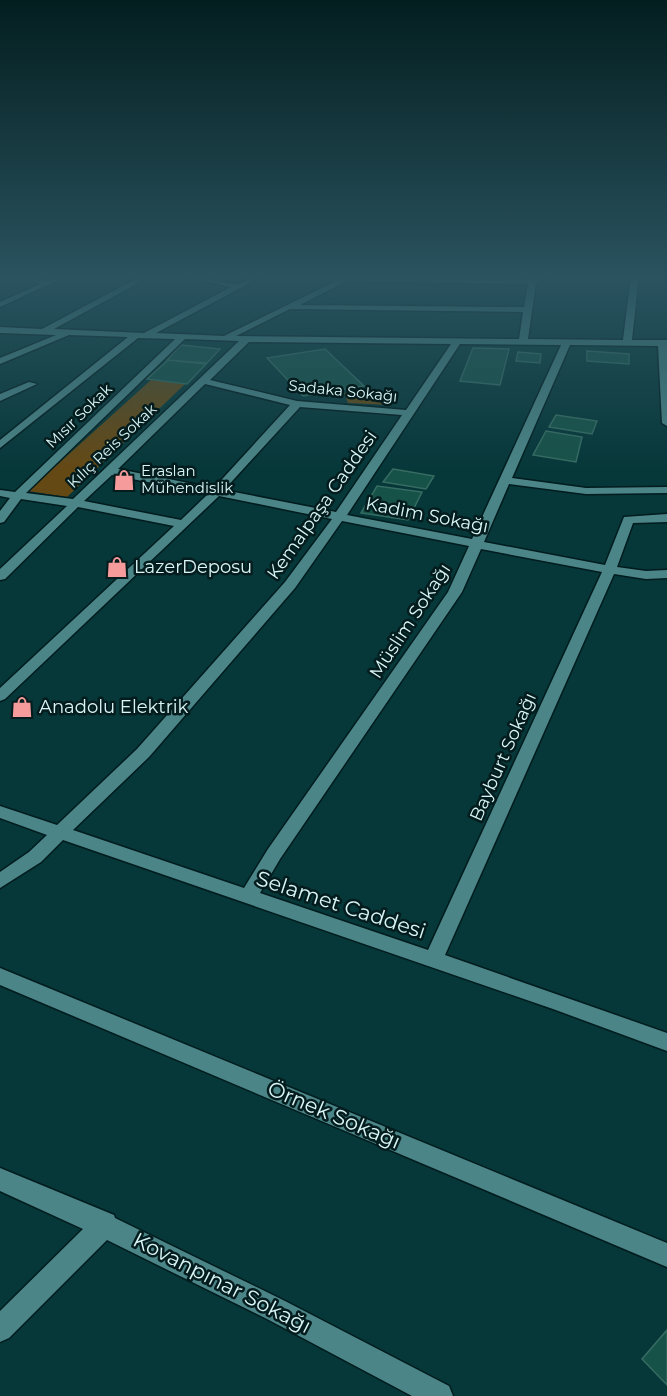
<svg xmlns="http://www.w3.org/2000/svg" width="667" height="1396" font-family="Montserrat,sans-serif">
<rect width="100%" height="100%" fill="#063739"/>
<!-- green -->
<path fill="#654915" d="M151 380 185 384 67 497 28 491Z
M374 389 389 405 348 403 344 393Z"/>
<!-- building -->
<path fill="#175248" stroke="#366c62" stroke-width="1.5" d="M181 345 220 349 207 363 167 360Z
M473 348 509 349 500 385 460 381Z
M325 349 364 386 303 396 267 358Z
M587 351 629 354V364L587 361Z
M518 352 541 354 540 363 516 361Z
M168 360 206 364 187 384 147 379Z
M556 415 597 421 592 434 549 427Z
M546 431 582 437 576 462 533 455Z
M393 469 434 476 426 489 383 482Z
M377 486 422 492 408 520 361 513Z
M667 1330V1385L642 1359Z"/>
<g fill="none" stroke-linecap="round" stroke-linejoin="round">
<defs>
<path id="minor" d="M17 275H29L46 281 59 275H69L0 307V302L40 284Z
M143 275H153L54 329 144 333 231 287 177 275C193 275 228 285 238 284 249 282 252 275 265 275L156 333 224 336 348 275 531 280 541 275H551L536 283 528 339 623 340 631 275H639L632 340H667V426L662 423 658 346 570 345 512 478 586 488 667 487V493L586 494 509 484 484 542 605 565 624 517 667 514V522L633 523 617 567 646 571 667 570V578L646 579 614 574 445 955 667 1033V1051L553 1009 63 840 41 862 0 888V872L29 852 47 835 0 818V806L57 825 137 749 285 582 332 519 219 496 5 699 0 701V688L174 526 78 507 5 579 0 580V569L67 506 21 499 4 522 0 523V511L10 498 0 496V490L15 492 175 339 138 338 0 448V440L128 337 69 335 0 364V358L56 335 0 333V327L42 329ZM347 281 528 284 524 307 300 305ZM290 309 523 312 519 339 236 336ZM185 339 239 341 73 499 26 493ZM249 342 451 344 406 410 297 401 210 380ZM460 344 561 345 472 539 347 515ZM205 384 290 405 214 488 118 469ZM300 407 402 415 336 512 224 490ZM112 475 208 494 181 520 84 501ZM342 521 469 546 448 592 268 849 244 888 73 830 149 757 295 588ZM481 549 602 572 428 950 260 893 280 859 462 592Z
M29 382 37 384 0 401V394Z
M0 968 667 1243V1267L0 985Z
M0 1168 114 1215 115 1218 285 1301 449 1386 453 1396H412L267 1319 107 1240 9 1338 0 1342V1311L83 1229 0 1191Z"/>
</defs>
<!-- minor casing -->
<use href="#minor" stroke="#001c1e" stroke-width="3"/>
<!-- minor -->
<use href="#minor" fill="#4b8587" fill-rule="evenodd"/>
</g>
<!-- sky -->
<linearGradient id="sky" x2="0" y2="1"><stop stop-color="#031e1f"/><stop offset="0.59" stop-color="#2a535f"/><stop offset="1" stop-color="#2a535f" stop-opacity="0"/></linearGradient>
<rect width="667" height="470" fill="url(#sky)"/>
<!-- icons -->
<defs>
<symbol id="shop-bare" viewBox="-9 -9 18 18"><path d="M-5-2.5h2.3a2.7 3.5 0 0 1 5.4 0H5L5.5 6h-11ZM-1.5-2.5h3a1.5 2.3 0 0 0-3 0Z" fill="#f59b9c" stroke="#041c1d" stroke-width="2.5" paint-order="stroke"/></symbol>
</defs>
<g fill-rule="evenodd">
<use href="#shop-bare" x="109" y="465" width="30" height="30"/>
<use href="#shop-bare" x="102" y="552" width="30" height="30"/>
<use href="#shop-bare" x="7" y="692" width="30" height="30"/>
</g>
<g text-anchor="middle" stroke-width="5" stroke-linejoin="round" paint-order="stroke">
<!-- far-street labels -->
<g font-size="15" fill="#d9f6f7" stroke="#041c1d">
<text transform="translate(343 391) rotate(6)" y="5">Sadaka Sokağı</text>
<text transform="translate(79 416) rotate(-44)" y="5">Mısır Sokak</text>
<text transform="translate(112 446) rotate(-43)" y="5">Kılıç Reis Sokak</text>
</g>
<!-- far-poi labels -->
<g font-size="15" fill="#d9f6f7" stroke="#041c1d" text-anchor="start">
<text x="141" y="476">Eraslan<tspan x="141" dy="17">Mühendislik</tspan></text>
</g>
<!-- street labels -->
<g font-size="18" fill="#d9f6f7" stroke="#041c1d">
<text transform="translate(322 505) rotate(-55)" y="6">Kemalpaşa Caddesi</text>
<text transform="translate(427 515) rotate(11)" y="6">Kadim Sokağı</text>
<text transform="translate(410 621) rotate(-57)" y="6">Müslim Sokağı</text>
<text transform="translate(503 757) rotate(-66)" y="6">Bayburt Sokağı</text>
</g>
<!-- poi labels -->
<g font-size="18" fill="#d9f6f7" stroke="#041c1d" text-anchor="start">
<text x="134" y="573">LazerDeposu</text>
<text x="39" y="713">Anadolu Elektrik</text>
</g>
<!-- near-street labels -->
<g font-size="21" fill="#d9f6f7" stroke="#041c1d">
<text transform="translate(341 905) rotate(18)" y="7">Selamet Caddesi</text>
<text transform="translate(334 1115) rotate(23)" y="7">Örnek Sokağı</text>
<text transform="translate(222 1283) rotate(27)" y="7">Kovanpınar Sokağı</text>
</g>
</g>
</svg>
